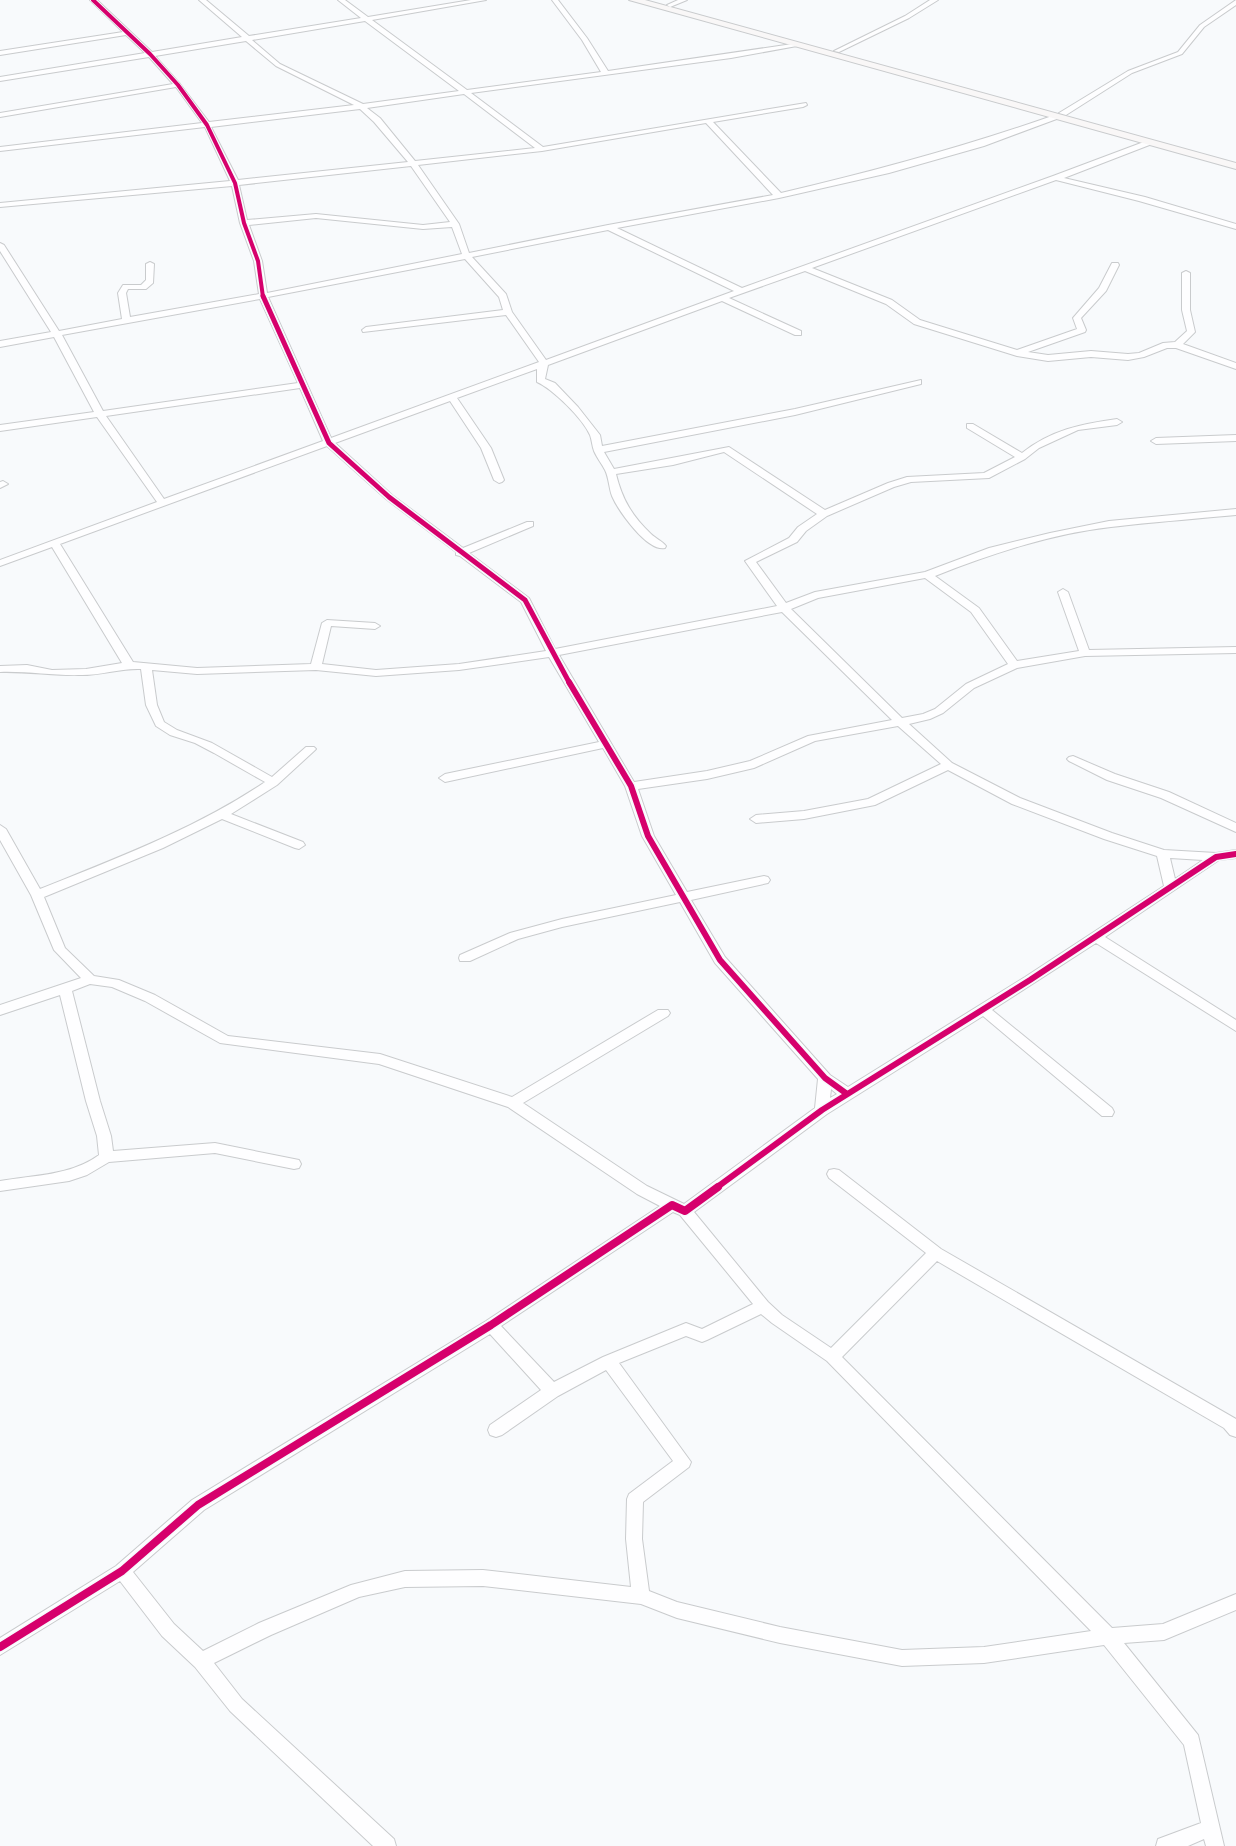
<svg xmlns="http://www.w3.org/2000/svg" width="1236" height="1846" font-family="Jost,sans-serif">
<rect width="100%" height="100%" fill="#f8fafc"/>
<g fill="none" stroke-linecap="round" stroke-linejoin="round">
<defs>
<path id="street" d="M90 0H97L152 52 242 37 199 0H206L249 36 361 18 338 0H345L368 17 471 0H486L372 20 467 90 601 72 582 40 552 0H558L587 38 608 71 799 43 800 44 797 46 731 58 471 93 543 147 806 103 807 105 803 107 713 122 781 193C875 171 964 147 1055 115L1062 117 984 146 889 173 779 198 617 228 742 288 1053 176 1149 140 1153 142 1152 144 1064 178 1145 197 1236 224V229L1139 201 1056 180 812 268 892 300 920 320 1017 350 1077 329 1073 318 1099 288 1112 263H1118L1119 265 1106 291 1081 318 1086 330 1085 332 1028 352 1048 355 1091 351 1128 354 1139 353 1163 343 1175 342 1187 331 1182 310V273L1186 271 1190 273V310L1195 332 1183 344 1236 363V369L1176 348H1167L1144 357 1128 360 1091 357 1048 361 1017 356 914 324 886 304 805 271 729 298 801 331V335H795L722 301 548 365 545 379 555 383 578 407 600 435 602 446 795 409 921 380V384L795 415 604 452 614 469 729 447 825 510 888 483 907 477 984 473 1015 457 967 428V424H973L1022 453C1051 430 1081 424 1117 419L1122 422 1117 425 1078 430 1039 448 1025 459 989 478 911 482 894 487 827 516 806 531 797 542 756 562 786 603 815 592 925 572 989 548 1050 533 1109 521 1236 509V515C1194 519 1152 522 1111 527 1050 534 991 554 935 576L979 608 1017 661 1079 651 1058 592 1063 589 1068 592 1089 650 1236 647V653L1085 656 1017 668 974 688 943 713 930 719 909 724 952 763 1020 798 1112 833 1164 850 1216 853 1236 850V858L1219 860 1105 937 1236 1020V1031L1096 943 992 1010 1112 1108 1114 1112 1112 1116H1102L983 1016 827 1114 694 1212 768 1302 782 1315 831 1348 926 1253 829 1178 827 1174 829 1170 834 1169 839 1170 941 1249 1236 1419V1437L1230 1435 1224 1428 937 1261 842 1357 1112 1628 1163 1624 1236 1594V1610L1164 1640 1124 1643 1198 1735 1224 1846H1206L1204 1839 1188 1846H1156L1158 1839 1201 1823 1184 1745 1104 1645 984 1663 902 1666 780 1643 677 1618 641 1604 483 1586 405 1587 359 1597 271 1635 214 1663 242 1699 394 1839 396 1846H373L230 1711 195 1667 162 1636 120 1581 0 1655V1638L116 1566 192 1500 486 1321 660 1206 637 1194 508 1107 379 1064 220 1043 145 1001 112 987 90 984 72 991 100 1101 111 1136 113 1151 215 1143 294 1159 299 1160 301 1164 299 1168 294 1169 215 1153 109 1162 87 1175 69 1181 0 1191V1181C34 1175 70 1176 99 1155L97 1136 86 1101 60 995 0 1015V1005L81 978 54 950 31 895 0 840V825L6 829 40 889C117 858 195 829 265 782L214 753 195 743 170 735 156 726 146 705 141 669C121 668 102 675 82 675 54 676 28 671 0 672V666L27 665 52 670 86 669 122 663 52 547 0 566V560L157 502 97 417 0 431V425L94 412 54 337 0 347V341L51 332 0 251V243L4 245 59 331 122 319 118 293 123 285H141L146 280V264L150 262 154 264 153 283 146 289H128L126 293 130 317 259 294 254 261 240 223 232 186 0 207V203L230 181 205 127 0 151V147L202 123 176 87 0 117V113L173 84 149 57 0 81V77L145 53 126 35 0 55V51L123 32ZM365 21 459 91 363 104 280 64 252 40ZM246 41 276 66 354 105 209 122 180 84 155 56ZM464 94 535 148 415 161 380 118 367 108ZM360 109 374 122 408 162 238 180 211 127ZM706 123 773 195 608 225 469 253 459 224 418 165 542 151ZM411 166 450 222 423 225 316 214 247 220 239 185ZM316 218 423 229 452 227 462 254 267 293 262 261 249 225ZM608 230 734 291 546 360 512 312 506 294 472 257ZM465 259 499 297 503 310 366 327 362 330 363 332 506 315 539 362 331 438 268 297ZM260 299 298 383 103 411 62 335ZM537 369V382C553 389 583 419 590 435 592 440 592 446 594 451 597 458 602 464 605 470 609 478 609 488 612 496 618 510 647 552 665 548L666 546C662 541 655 538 651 534 632 516 622 499 616 474L673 465 724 452 817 514 798 527 789 538 745 561 777 606 555 649 529 598 469 553 533 526V522H527L463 548 392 495 335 443 450 401 481 448 494 480 499 483 502 482 504 480 491 448 457 398ZM300 388 323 441 164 499 106 416ZM327 446 386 499 456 552V555L460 556 521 602 546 651 459 664 376 670 322 664 331 626 375 629 380 626 375 623 327 620 322 623 311 664 197 668 133 662 60 544ZM925 578 971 612 1008 664 966 684 935 709 923 714 902 718 791 609 818 598ZM782 612 892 720 808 736 750 761 707 771 634 782 559 655ZM549 657 599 742 445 774 439 778 445 782 603 748 625 786 642 836 676 895 562 919 510 933 460 955 459 958 460 961H470L518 939 562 927 680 902 715 963 818 1079 815 1108 684 1204 647 1186 523 1103 668 1016 670 1013 668 1010H658L512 1097 380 1054 228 1036 155 995 119 980 94 976 65 948 44 897 163 848 222 819 295 848 299 849 305 845 303 842 231 814 277 785 314 751 316 749 314 747H306L272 777 212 743 177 730 164 722 157 705 152 670 197 674 316 670 376 676 459 670ZM898 726 941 764 868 799 804 811 756 815 750 819 756 823 804 819 875 805 948 770 1012 804 1104 839 1157 856 1164 886 1025 977 848 1087 830 1075 725 957 691 900 768 883 770 880 768 877 764 876 687 892 654 836 638 789 707 779 754 768 815 741ZM1170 858 1203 860 1175 879ZM831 1089 837 1094 830 1098ZM673 1212 680 1215 753 1304 702 1329 686 1323 681 1325 603 1357 554 1382 501 1326ZM761 1314 772 1323 827 1361 1091 1631 984 1647 902 1650 780 1627 677 1602 649 1591 642 1539 643 1502 689 1467 691 1462 619 1363 686 1336 702 1342 707 1340ZM490 1334 541 1390 490 1425 488 1430 490 1435 496 1437 502 1435 558 1396 606 1370 673 1461 629 1494 627 1499 626 1539 631 1587 483 1570 405 1571 351 1585 259 1623 203 1651 174 1624 133 1572 204 1510Z
M678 0H687L670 7 667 5Z
M930 0H938L909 18 839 52 834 51 905 16Z
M1236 0V5L1204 27 1182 54 1132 73 1066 115 1059 113 1128 71 1178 52 1200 25Z
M1236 435V441L1156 444 1151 441 1156 438Z
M3 481 8 484 0 488V482Z
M1073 756 1115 774 1169 792 1236 823V832L1161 798 1107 780 1069 761 1067 759 1069 757Z"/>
<path id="secondary" d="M629 0H645L1236 163V169Z"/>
</defs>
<!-- street casing -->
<use href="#street" stroke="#c9cbcd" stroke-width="2"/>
<!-- secondary casing -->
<use href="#secondary" stroke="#c9cbcd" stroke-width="2"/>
<!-- street -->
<use href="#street" fill="#fefeff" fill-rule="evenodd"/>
<!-- secondary -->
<use href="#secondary" fill="#f9f7f7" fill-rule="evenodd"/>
<defs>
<path id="cycleway-far3" d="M93 0 150 54 178 85 207 125 235 183 244 223 258 261 263 297"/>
<path id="cycleway-far2" d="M263 296 329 443 389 497 525 600 570 684"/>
<path id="cycleway-far1" d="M569 682 631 786 648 836 720 960 825 1078 847 1094
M716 1188 822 1110 1030 980 1216 857 1236 854"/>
<path id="cycleway" d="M0 1647 122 1571 198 1505 491 1325 672 1205 685 1211 718 1187"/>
</defs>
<!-- cycleway-far3 casing -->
<use href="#cycleway-far3" stroke="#f7fafd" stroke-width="5.5"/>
<!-- cycleway-far2 casing -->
<use href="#cycleway-far2" stroke="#f7fafd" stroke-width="8"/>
<!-- cycleway-far1 casing -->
<use href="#cycleway-far1" stroke="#f7fafd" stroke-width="9"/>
<!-- cycleway casing -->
<use href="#cycleway" stroke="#f7fafd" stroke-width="11"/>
<!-- cycleway-far3 -->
<use href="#cycleway-far3" stroke="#d6006c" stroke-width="4"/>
<!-- cycleway-far2 -->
<use href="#cycleway-far2" stroke="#d6006c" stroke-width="5"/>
<!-- cycleway-far1 -->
<use href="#cycleway-far1" stroke="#d6006c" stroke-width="6"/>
<!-- cycleway -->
<use href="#cycleway" stroke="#d6006c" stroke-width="8"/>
</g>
</svg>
